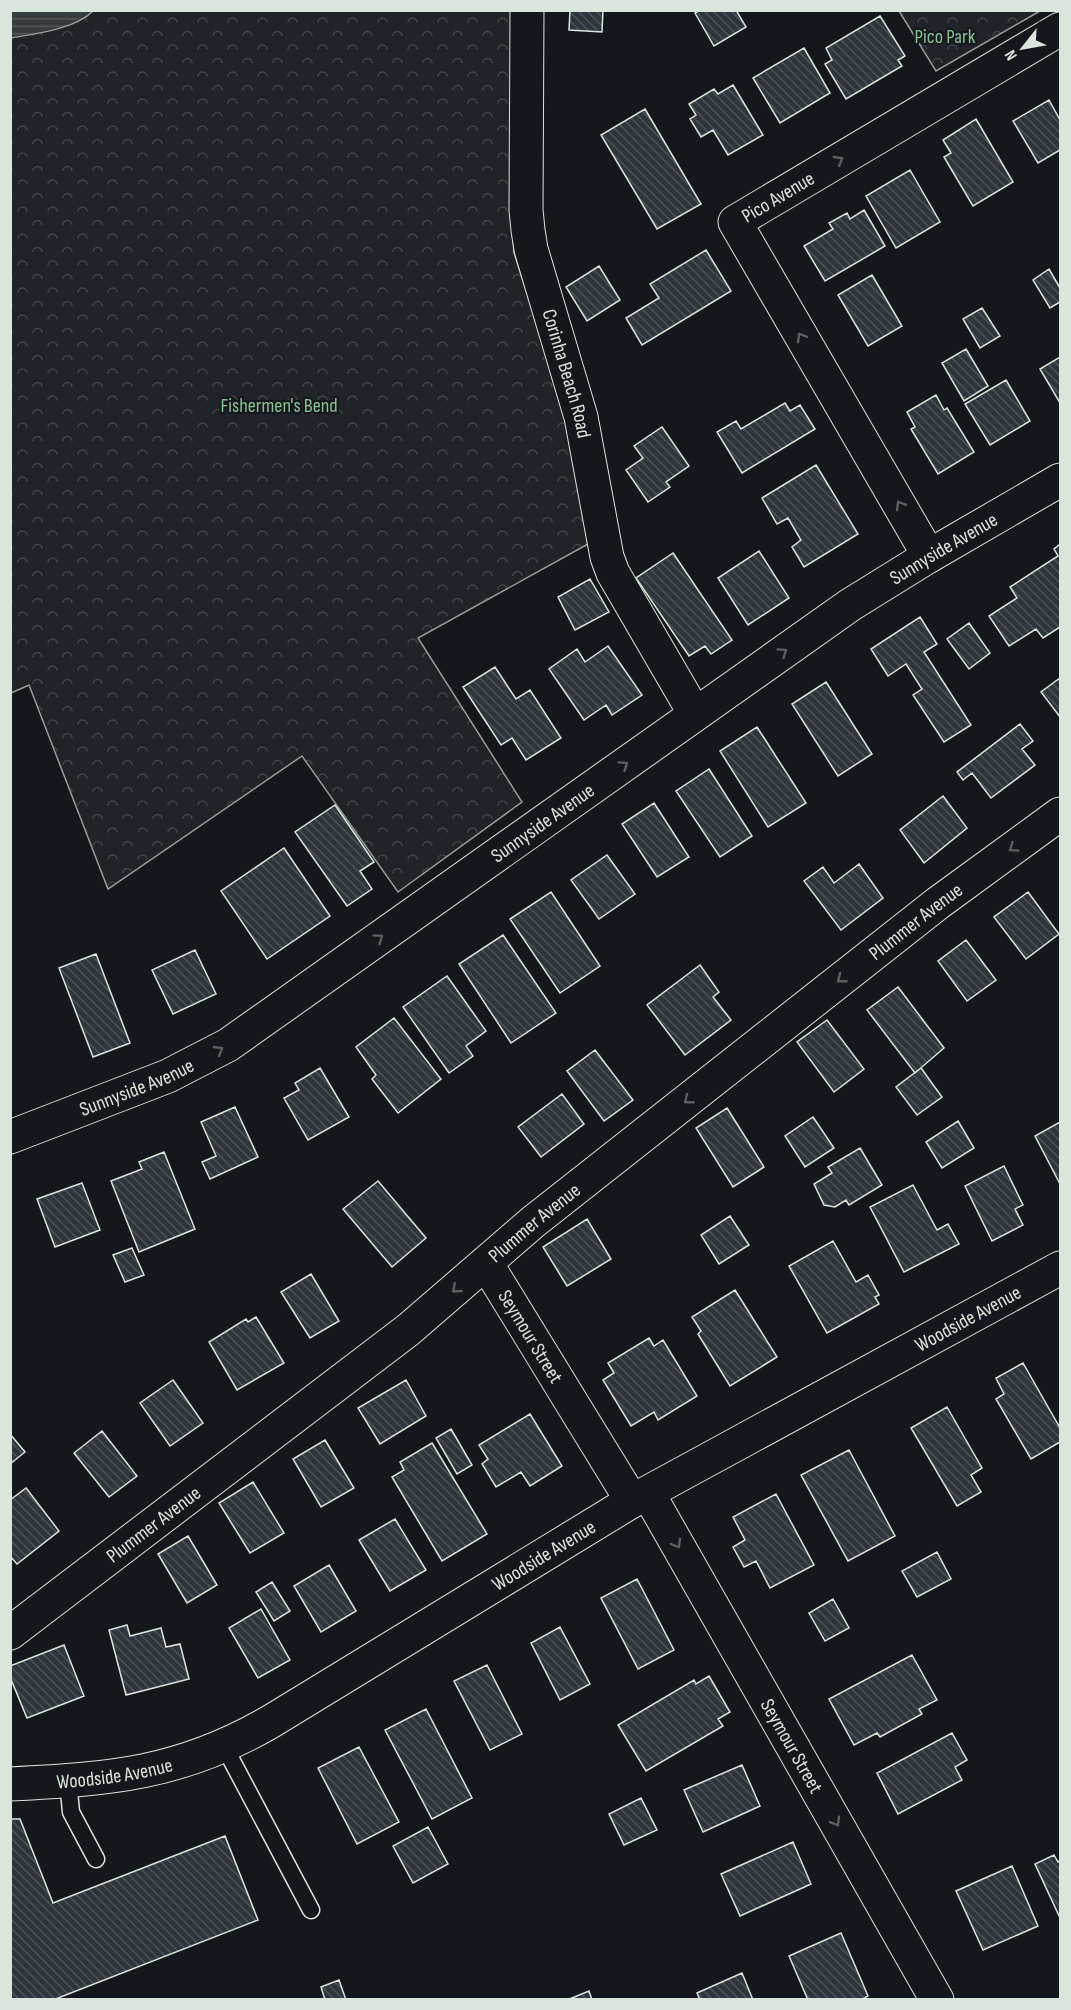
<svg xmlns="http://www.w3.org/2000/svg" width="1071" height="2010" font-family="'Sofia Sans Condensed',sans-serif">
<defs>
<pattern id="park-crowns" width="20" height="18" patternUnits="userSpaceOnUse" patternTransform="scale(1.5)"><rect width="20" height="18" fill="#202428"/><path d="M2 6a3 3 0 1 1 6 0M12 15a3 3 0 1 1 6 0" fill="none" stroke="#404447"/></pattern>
<pattern id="water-rules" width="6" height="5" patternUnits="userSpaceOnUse" patternTransform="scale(1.5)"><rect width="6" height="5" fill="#363b3e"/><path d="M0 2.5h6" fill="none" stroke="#525759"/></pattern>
<pattern id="building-back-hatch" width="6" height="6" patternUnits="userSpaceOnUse" patternTransform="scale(1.5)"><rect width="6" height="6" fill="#2c363c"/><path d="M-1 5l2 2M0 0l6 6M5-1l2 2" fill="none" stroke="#4a5358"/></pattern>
</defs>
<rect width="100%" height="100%" fill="#14181c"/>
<!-- park -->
<path fill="url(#park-crowns)" stroke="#939e99" stroke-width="1.5" d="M11 11H514L511 209 514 253 565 411 588 544 418 638 522 802 398 892 302 756 108 889 29 685 11 693Z
M899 11H1040L936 71Z"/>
<!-- water -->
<path fill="url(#water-rules)" stroke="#939e99" stroke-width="1.5" d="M11 10H93V11C76 29 34 34 11 38Z"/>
<!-- building -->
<path fill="url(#building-back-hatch)" stroke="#d8e6dc" stroke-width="1.5" d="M570 10H603L602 32 569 30Z
M700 10H736L746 27 714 46 695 13Z
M880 16 905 56 898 60 902 66 846 99 825 64 832 60 826 48Z
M804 48 830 93 780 123 753 78Z
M733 85 763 135 728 155 713 130 701 137 690 119 696 115 689 104 714 89 718 94Z
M1049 100 1060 120V150L1038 163 1013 121Z
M645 109 701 204 657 229 601 135Z
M976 119 1013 182 973 206 944 157 951 153 943 140Z
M910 170 940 222 896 248 866 196Z
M864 210 885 246 825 281 804 246 833 229 829 223 847 213 850 219Z
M706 250 731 291 642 345 626 318 659 298 650 284Z
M599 266 620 300 587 321 566 287Z
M1049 269 1060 288V302L1050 308 1033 280Z
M872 275 902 326 868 346 838 295Z
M982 308 1000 336 980 348 963 319Z
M966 349 988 386 964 401 942 363Z
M1060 357V403L1040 369Z
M1006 380 1030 421 990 445 965 404Z
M936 395 944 410 947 408 974 452 938 474 911 429 915 427 907 412Z
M785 403 790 411 800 405 815 429 742 473 717 432 736 421 741 429Z
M662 427 689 466 666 482 670 487 648 502 626 470 643 458 634 446Z
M816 465 858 534 804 567 792 547 801 540 788 518 777 524 762 498Z
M1060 544V627L1043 638 1036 629 1009 646 989 616 1017 598 1010 587 1058 556 1054 549Z
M759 551 789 598 748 625 718 578Z
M673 553 732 640 711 654 705 646 689 656 636 578Z
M590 579 609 612 575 630 558 597Z
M920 617 937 644 924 652 971 725 944 742 913 695 922 689 906 664 888 676 871 649Z
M969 623 990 653 969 669 947 639Z
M608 646 642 695 612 715 606 705 584 720 549 669 577 649 585 662Z
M495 667 516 699 530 690 561 738 526 760 512 738 501 745 463 687Z
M1060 678V717L1041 692Z
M826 682 872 754 838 776 792 704Z
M1020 724 1033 741 1022 749 1035 765 991 798 972 773 963 780 957 772Z
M757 727 806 803 768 827 720 751Z
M709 769 752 836 720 857 676 791Z
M943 796 967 828 924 863 900 830Z
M654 803 689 857 657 877 622 824Z
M335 805 374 862 360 871 372 889 347 906 295 832Z
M284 848 330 916 267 959 221 891Z
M607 855 635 894 599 919 571 880Z
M859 864 883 898 841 930 804 881 823 867 834 883Z
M551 892 600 966 560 993 510 919Z
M1028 892 1059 934 1026 959 994 917Z
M503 935 556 1013 511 1043 459 964Z
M966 940 996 980 967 1001 938 961Z
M195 950 216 994 173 1014 152 970Z
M96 954 130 1043 93 1057 59 968Z
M700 965 719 992 713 997 731 1020 685 1055 647 1005Z
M447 976 486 1031 466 1046 473 1056 449 1073 403 1007Z
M898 987 944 1048 915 1073 867 1010Z
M394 1018 441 1079 398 1113 372 1079 376 1075 356 1047Z
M827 1020 864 1069 834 1092 797 1042Z
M595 1050 633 1100 604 1121 567 1071Z
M320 1068 349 1117 308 1140 284 1098 299 1090 295 1083Z
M921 1068 942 1097 917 1115 896 1087Z
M562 1094 584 1124 541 1157 518 1127Z
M235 1107 258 1157 210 1179 202 1162 216 1156 201 1122Z
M727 1108 764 1167 733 1187 696 1128Z
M813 1117 834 1148 805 1167 785 1136Z
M958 1121 974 1148 942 1168 926 1142Z
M1060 1122V1184L1035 1136Z
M860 1148 882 1185 849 1205 846 1200 835 1207 824 1205 814 1184 832 1173 828 1167Z
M164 1152 195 1229 139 1252 111 1181 142 1169 139 1162Z
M1004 1166 1023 1205 1015 1209 1023 1225 992 1241 965 1186Z
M378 1181 426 1238 392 1267 343 1209Z
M82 1183 100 1230 55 1247 37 1199Z
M913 1185 937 1230 948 1224 959 1244 904 1272 870 1207Z
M730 1216 749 1245 719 1264 701 1235Z
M587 1219 611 1259 567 1286 543 1247Z
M833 1241 856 1282 868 1275 879 1295 875 1297 879 1304 827 1333 789 1266Z
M132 1248 144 1275 125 1282 113 1255Z
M311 1274 339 1321 310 1338 281 1292Z
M735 1290 777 1357 730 1386 698 1334 701 1331 692 1317Z
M256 1317 284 1363 237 1390 209 1342 246 1319 248 1322Z
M649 1338 654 1346 663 1340 697 1396 658 1420 654 1412 631 1426 603 1380 614 1373 608 1363Z
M1023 1363 1060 1428V1442L1031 1459 996 1399 1004 1394 996 1378Z
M173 1380 203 1423 170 1446 140 1403Z
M406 1380 426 1416 380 1444 358 1408Z
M947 1407 982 1468 971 1475 981 1492 957 1506 911 1428Z
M530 1414 562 1466 530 1486 521 1472 496 1487 482 1464 488 1459 479 1445Z
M451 1429 472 1465 457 1474 436 1438Z
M102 1431 137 1476 109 1497 74 1453Z
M10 1434 25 1452 10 1464Z
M325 1440 354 1488 321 1507 293 1459Z
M432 1443 487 1534 442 1561 392 1477 404 1470 400 1462Z
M849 1450 895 1536 848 1561 801 1475Z
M253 1482 284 1533 250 1553 219 1503Z
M26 1488 59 1531 17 1564 10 1556V1500Z
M776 1494 814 1565 770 1588 756 1561 744 1567 733 1547 745 1540 733 1517Z
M395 1519 426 1570 390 1591 359 1540Z
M188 1536 217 1585 187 1603 158 1554Z
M937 1552 951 1579 917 1597 902 1571Z
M329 1565 356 1611 321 1632 294 1586Z
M637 1579 674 1650 638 1669 601 1598Z
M272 1582 290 1611 274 1621 256 1592Z
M833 1599 849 1628 825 1641 809 1613Z
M261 1609 290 1660 258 1678 229 1628Z
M127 1625 130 1636 161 1628 166 1647 180 1644 189 1679 126 1695 109 1630Z
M560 1627 590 1684 560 1700 531 1643Z
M64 1645 84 1696 27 1718 10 1677V1666Z
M912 1655 937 1700 919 1709 922 1714 880 1737 877 1733 854 1745 829 1699Z
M487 1665 522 1734 490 1750 454 1681Z
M709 1676 730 1712 718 1719 723 1726 646 1771 618 1725 694 1680 696 1684Z
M426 1709 472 1798 432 1819 385 1730Z
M952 1733 967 1760 955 1767 962 1780 898 1814 877 1773Z
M359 1747 399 1822 357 1844 318 1768Z
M742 1765 760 1806 703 1832 684 1790Z
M641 1798 657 1830 624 1845 609 1814Z
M10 1819H20L53 1903 225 1836 258 1920 53 2000H10Z
M428 1827 448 1864 413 1883 393 1846Z
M793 1842 811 1884 740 1916 721 1874Z
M1054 1855 1058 1862 1060 1860V1918L1035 1864Z
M1012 1866 1038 1926 983 1950 956 1891Z
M841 1933 868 1996 861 2000H808L789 1956Z
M742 1973 753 2000H700L697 1993Z
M339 1980 346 2000H325L321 1987Z
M589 1991 592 2000H567Z"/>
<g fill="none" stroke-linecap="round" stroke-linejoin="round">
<defs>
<path id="service" d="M224 1746 311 1910
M68 1781 71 1812 96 1859"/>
<g id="minor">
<path id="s1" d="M527 10 526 210 528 230 531 249 581 417 607 557 613 573 695 714"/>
<path id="s2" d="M929 556 735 222 1060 29"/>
<path id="s3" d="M10 1137 168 1076 228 1045 850 605 929 556 1060 480"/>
<path id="s4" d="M486 1263 632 1501"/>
<path id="s5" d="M648 1493 937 2000"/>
<path id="s6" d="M10 1633 408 1330 533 1222 938 903 1060 814"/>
<path id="s7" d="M10 1784C111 1779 180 1774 270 1722L632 1501 1060 1268"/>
</g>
</defs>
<!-- service casing -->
<use href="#service" stroke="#d8e6dc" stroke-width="19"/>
<!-- minor casing -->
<use href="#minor" stroke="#d8e6dc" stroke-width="35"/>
<!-- service -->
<use href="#service" stroke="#14181c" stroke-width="16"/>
<!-- minor -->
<use href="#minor" stroke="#14181c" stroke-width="33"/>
</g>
<!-- one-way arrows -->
<defs><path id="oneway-chevron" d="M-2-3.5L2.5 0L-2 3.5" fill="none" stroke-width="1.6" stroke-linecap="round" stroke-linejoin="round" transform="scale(1.5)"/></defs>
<g stroke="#59605f">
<use href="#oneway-chevron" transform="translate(839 160) rotate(-31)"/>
<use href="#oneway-chevron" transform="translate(801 337) rotate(-120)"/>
<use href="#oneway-chevron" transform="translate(900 505) rotate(-120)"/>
<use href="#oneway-chevron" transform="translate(783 652) rotate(-35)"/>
<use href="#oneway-chevron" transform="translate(624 765) rotate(-35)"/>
<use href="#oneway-chevron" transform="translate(1013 848) rotate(145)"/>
<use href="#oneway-chevron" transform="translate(379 938) rotate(-35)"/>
<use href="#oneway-chevron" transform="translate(841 979) rotate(142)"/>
<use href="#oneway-chevron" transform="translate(219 1050) rotate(-31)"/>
<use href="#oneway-chevron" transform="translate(688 1100) rotate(142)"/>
<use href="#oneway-chevron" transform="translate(456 1289) rotate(139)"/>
<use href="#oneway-chevron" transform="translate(677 1544) rotate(60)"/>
<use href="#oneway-chevron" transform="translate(836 1822) rotate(60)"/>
</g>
<g text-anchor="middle" stroke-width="4.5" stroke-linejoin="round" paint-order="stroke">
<!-- park labels -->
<g font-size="20" fill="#8ac095" stroke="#14181c">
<text x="945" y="43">Pico Park</text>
<text x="279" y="412">Fishermen's Bend</text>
</g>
<!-- street labels -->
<g font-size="20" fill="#d8e6dc" stroke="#14181c">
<text dy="7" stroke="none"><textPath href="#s2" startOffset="436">Pico Avenue</textPath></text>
<text dy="7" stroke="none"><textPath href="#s1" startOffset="369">Corinha Beach Road</textPath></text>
<text dy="7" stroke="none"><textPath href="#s3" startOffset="1108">Sunnyside Avenue</textPath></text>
<text dy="7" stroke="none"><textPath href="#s3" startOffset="622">Sunnyside Avenue</textPath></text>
<text dy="7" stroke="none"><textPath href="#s6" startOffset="1152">Plummer Avenue</textPath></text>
<text dy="7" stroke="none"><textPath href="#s3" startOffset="136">Sunnyside Avenue</textPath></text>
<text dy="7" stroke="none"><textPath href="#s6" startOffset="666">Plummer Avenue</textPath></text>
<text dy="7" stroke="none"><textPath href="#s7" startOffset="1077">Woodside Avenue</textPath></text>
<text dy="7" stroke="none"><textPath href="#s4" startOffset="86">Seymour Street</textPath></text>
<text dy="7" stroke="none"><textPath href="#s6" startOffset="180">Plummer Avenue</textPath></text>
<text dy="7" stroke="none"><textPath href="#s7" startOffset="591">Woodside Avenue</textPath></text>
<text dy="7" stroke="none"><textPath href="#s5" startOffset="291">Seymour Street</textPath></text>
<text dy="7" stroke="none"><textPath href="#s7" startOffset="105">Woodside Avenue</textPath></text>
</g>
</g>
<!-- border -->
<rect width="1071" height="2010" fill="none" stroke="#d8e6dc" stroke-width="24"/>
<!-- north arrow -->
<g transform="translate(1023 48) rotate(239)" stroke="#14181c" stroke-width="4.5" paint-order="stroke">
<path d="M0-4.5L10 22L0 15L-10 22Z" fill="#d8e6dc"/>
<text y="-9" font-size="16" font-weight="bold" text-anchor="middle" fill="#d8e6dc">N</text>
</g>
</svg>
